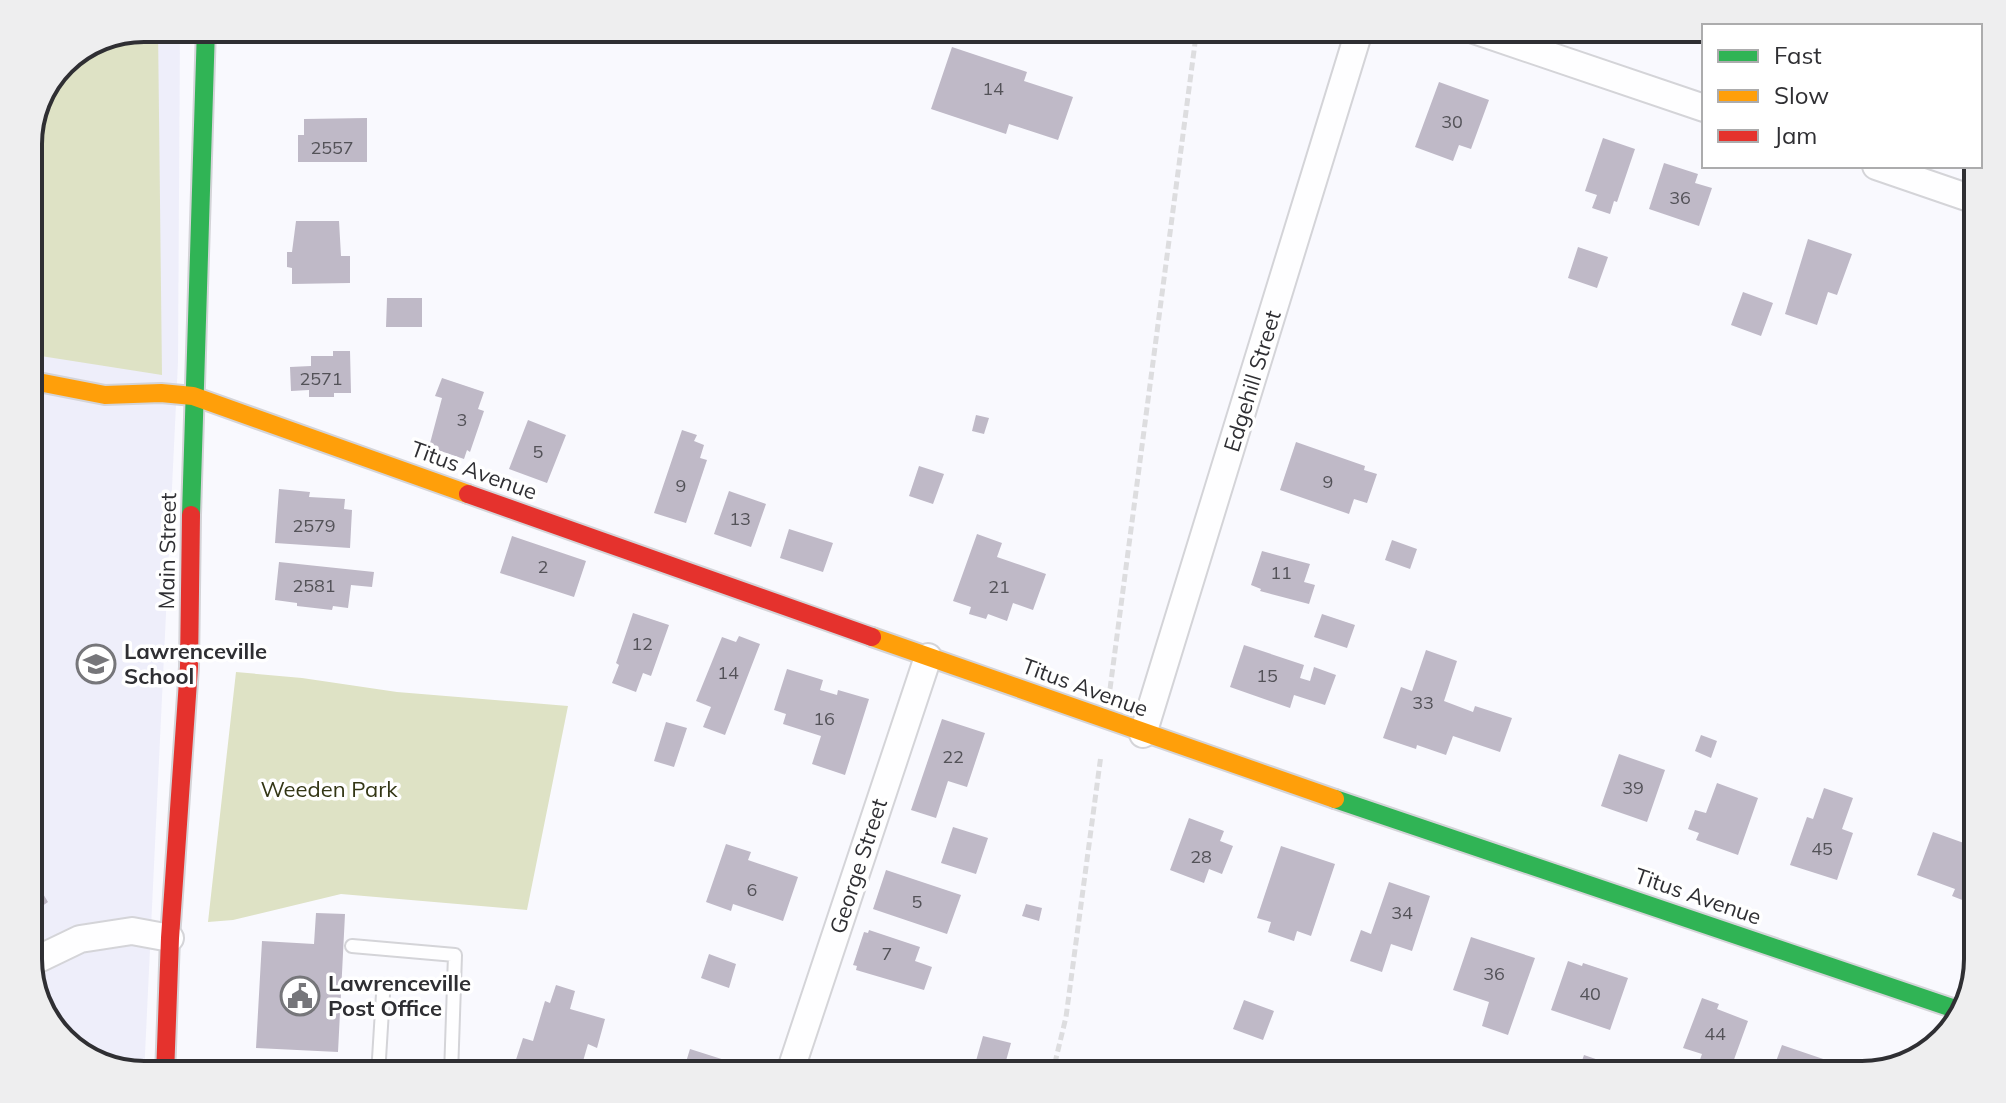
<svg xmlns="http://www.w3.org/2000/svg" width="2006" height="1103" font-family="Mulish,sans-serif">
<rect width="100%" height="100%" fill="#f9f9fe"/>
<!-- built -->
<path fill="#eeeefa" d="M144 28H180L178 362 144 1075 86 1060 44 1017 28 966V137L62 62Z"/>
<!-- green -->
<path fill="#dee2c5" d="M144 28H158L162 375 28 354V137L62 62Z
M236 672 302 678 397 692 568 706 527 910 341 894 233 920 208 922Z"/>
<!-- building -->
<path fill="#bfb9c7" d="M760 28H792L787 41 759 31Z
M952 47 1027 72 1024 81 1073 97 1058 140 1009 124 1006 134 931 109Z
M1439 82 1489 100 1471 149 1459 145 1453 161 1415 147Z
M367 118V162H298V135H304V119Z
M1603 138 1635 149 1617 202 1614 201 1610 214 1592 208 1597 195 1585 191Z
M1664 163 1698 174 1695 183 1712 188 1699 226 1649 209Z
M296 221H339L341 256H350V283L292 284V268L287 267V252H292Z
M1808 239 1852 254 1837 295 1828 292 1817 325 1785 314Z
M1578 247 1608 257 1597 288 1568 278Z
M1743 292 1773 303 1761 336 1731 325Z
M387 298H422V327H386Z
M1977 328H1978V381L1962 375Z
M333 351H350L351 393H334V397H309V390L291 391 290 367 311 366V356H333Z
M442 378 484 392 478 409 484 411 470 452 467 450 464 459 429 447 442 398 435 396Z
M976 415 989 418 984 434 972 431Z
M528 420 566 435 547 483 509 469Z
M682 430 697 435 694 441 704 445 700 458 707 460 686 523 654 513Z
M1296 442 1365 466 1364 470 1377 474 1367 503 1354 499 1349 514 1280 490Z
M919 466 944 474 933 504 909 496Z
M279 489 310 492 309 497 345 499 344 509 352 510 350 548 275 543Z
M729 491 766 504 751 547 714 534Z
M789 529 833 543 823 572 780 558Z
M977 534 1002 543 997 557 1046 574 1033 610 1013 603 1007 621 988 614 986 619 969 614 971 607 953 601Z
M512 536 586 561 574 597 500 573Z
M1392 540 1417 549 1410 569 1385 560Z
M1262 551 1310 564 1304 582 1315 585 1309 604 1260 591 1261 589 1251 585Z
M279 562 374 572 372 587 351 585 348 608 333 606 332 610 297 606V603L275 600Z
M633 613 669 625 651 676 643 673 636 692 612 683 619 665 616 663Z
M1322 614 1355 625 1347 648 1314 637Z
M739 636 760 644 725 735 703 727 711 707 696 701 722 637 736 642Z
M1244 645 1304 665 1300 678 1310 681 1314 667 1336 675 1325 705 1294 695 1290 708 1230 687Z
M1426 650 1457 661 1444 701 1473 712 1475 706 1512 718 1500 752 1453 736 1446 755 1417 745 1416 749 1383 738 1401 687 1412 691Z
M787 669 823 680 820 690 837 695 838 690 869 699 845 775 812 764 821 736 783 724 786 714 774 710Z
M942 719 985 733 967 787 948 781 936 818 911 810Z
M666 722 687 728 674 767 654 761Z
M1701 735 1717 741 1711 758 1695 751Z
M1619 754 1665 770 1647 822 1601 806Z
M1717 783 1758 798 1738 855 1696 840 1699 833 1688 829 1695 810 1706 813Z
M1824 788 1853 798 1842 829 1853 833 1837 880 1790 865 1807 817 1813 819Z
M1189 818 1224 831 1220 841 1233 846 1222 874 1209 869 1204 883 1170 870Z
M953 827 988 838 976 874 941 863Z
M1933 832 1978 848V906L1952 896 1955 889 1917 875Z
M726 844 751 852 748 860 798 877 783 921 733 904 731 911 706 902Z
M1281 846 1335 864 1311 936 1297 931 1294 941 1268 932 1271 922 1257 918Z
M28 869 48 902 28 916Z
M886 870 961 895 947 934 873 909Z
M1389 882 1430 896 1412 951 1391 944 1382 972 1350 961 1361 930 1371 934Z
M1026 904 1042 908 1039 921 1022 916Z
M316 913 345 914 338 1052 256 1048 262 941 314 944Z
M869 930 920 947 915 961 932 967 924 990 856 970 857 966 853 965 864 932 868 933Z
M1471 937 1535 958 1508 1035 1482 1026 1489 1002 1453 990Z
M709 954 736 964 729 988 701 978Z
M1568 961 1582 966 1583 963 1628 978 1610 1030 1551 1010Z
M556 985 575 991 570 1009 605 1019 597 1048 588 1044 579 1075H511L523 1038 533 1041 545 1001 550 1003Z
M1702 998 1719 1004 1717 1009 1748 1021 1732 1065 1727 1063 1722 1075 1697 1068 1702 1054 1683 1048Z
M1244 1000 1274 1011 1263 1040 1233 1029Z
M983 1036 1011 1043 1002 1075H972Z
M1782 1045 1832 1062 1828 1071 1839 1075H1771Z
M690 1049 753 1069 751 1075H682Z
M1584 1055 1625 1069 1623 1075H1577Z"/>
<g fill="none" stroke-linecap="round" stroke-linejoin="round">
<defs>
<path id="lane" d="M352 946 455 955 451 1075
M378 1075 383 994"/>
<path id="street" d="M1468 28 1704 108
M1876 166 1978 201
M1143 734 1360 28
M28 964 80 939 132 931 170 938
M789 1075 928 657"/>
<path id="fast" d="M191 515 206 28
M1335 799 1964 1012"/>
<path id="slow" d="M28 380 105 395 161 393 193 396 468 494
M872 637 1335 799"/>
<path id="jam" d="M468 494 872 637
M165 1075 170 938 189 667 191 515"/>
</defs>
<!-- lane casing -->
<use href="#lane" stroke="#d4d4d8" stroke-width="16"/>
<!-- street casing -->
<use href="#street" stroke="#d4d4d8" stroke-width="30"/>
<!-- fast casing -->
<use href="#fast" stroke="#d4d4d8" stroke-width="22"/>
<!-- slow casing -->
<use href="#slow" stroke="#d4d4d8" stroke-width="22"/>
<!-- jam casing -->
<use href="#jam" stroke="#d4d4d8" stroke-width="22"/>
<!-- path -->
<path stroke="#dddddf" stroke-width="5" stroke-dasharray="8 4" stroke-linecap="butt" d="M1110 689 1197 28
M1052 1075 1066 1017 1101 755"/>
<!-- lane -->
<use href="#lane" stroke="#fefeff" stroke-width="12"/>
<!-- street -->
<use href="#street" stroke="#fefeff" stroke-width="26"/>
<!-- fast -->
<use href="#fast" stroke="#30b455" stroke-width="18"/>
<!-- slow -->
<use href="#slow" stroke="#ff9f0a" stroke-width="18"/>
<!-- jam -->
<use href="#jam" stroke="#e5322d" stroke-width="18"/>
</g>
<!-- icons -->
<defs>
<symbol id="school-ring" viewBox="-11 -11 22 22"><circle r="9.5" fill="#fff" stroke="#76767a" stroke-width="1.5"/><path d="M0-5L7-2L0 1L-7-2ZM-4 1L0 2.5L4 1V4Q0 6-4 4Z" fill="#76767a"/></symbol>
<symbol id="civic-ring" viewBox="-11 -11 22 22"><circle r="9.5" fill="#fff" stroke="#76767a" stroke-width="1.5"/><path d="M-.6-6.5H3V-4.5H.6V-3L4-1V1h2V6H-6V1h2V-1L-.6-3ZM-1.2 2.5V6h2.4V2.5Z" fill="#76767a"/></symbol>
</defs>
<g fill-rule="evenodd">
<use href="#school-ring" x="74" y="642" width="44" height="44"/>
<use href="#civic-ring" x="278" y="974" width="44" height="44"/>
</g>
<g text-anchor="middle" stroke-width="7" stroke-linejoin="round" paint-order="stroke">
<!-- number labels -->
<g font-size="18" fill="#535258">
<text x="993" y="95">14</text>
<text x="1452" y="128">30</text>
<text x="332" y="154">2557</text>
<text x="1680" y="204">36</text>
<text x="321" y="385">2571</text>
<text x="462" y="426">3</text>
<text x="538" y="458">5</text>
<text x="1328" y="488">9</text>
<text x="681" y="492">9</text>
<text x="740" y="525">13</text>
<text x="314" y="532">2579</text>
<text x="543" y="573">2</text>
<text x="1281" y="579">11</text>
<text x="314" y="592">2581</text>
<text x="999" y="593">21</text>
<text x="642" y="650">12</text>
<text x="728" y="679">14</text>
<text x="1267" y="682">15</text>
<text x="1423" y="709">33</text>
<text x="824" y="725">16</text>
<text x="953" y="763">22</text>
<text x="1633" y="794">39</text>
<text x="1822" y="855">45</text>
<text x="1201" y="863">28</text>
<text x="752" y="896">6</text>
<text x="917" y="908">5</text>
<text x="1402" y="919">34</text>
<text x="887" y="960">7</text>
<text x="1494" y="980">36</text>
<text x="1590" y="1000">40</text>
<text x="1715" y="1040">44</text>
</g>
<!-- street labels -->
<g font-size="22" fill="#2f2f33" stroke="#fff">
<text transform="translate(1252 381) rotate(-73)" y="8">Edgehill Street</text>
<text transform="translate(474 470) rotate(20)" y="8">Titus Avenue</text>
<text transform="translate(167 551) rotate(-89)" y="8">Main Street</text>
<text transform="translate(1085 687) rotate(20)" y="8">Titus Avenue</text>
<text transform="translate(858 866) rotate(-72)" y="8">George Street</text>
<text transform="translate(1698 896) rotate(19)" y="8">Titus Avenue</text>
</g>
<!-- poi labels -->
<g font-size="22" font-weight="bold" fill="#2f2f33" stroke="#fff" text-anchor="start">
<text x="124" y="659">Lawrenceville<tspan x="124" dy="25">School</tspan></text>
<text x="328" y="991">Lawrenceville<tspan x="328" dy="25">Post Office</tspan></text>
</g>
<!-- park labels -->
<g font-size="22" fill="#333615" stroke="#fff">
<text x="329" y="797">Weeden Park</text>
</g>
</g>
<!-- crop -->
<path d="M0 0H2006V1103H0ZM144 42H1862A102 102 0 0 1 1964 144V959A102 102 0 0 1 1862 1061H144A102 102 0 0 1 42 959V144A102 102 0 0 1 144 42Z" fill="#eeeeef" fill-rule="evenodd"/>
<path fill="none" stroke="#2f2f33" stroke-width="4" d="M144 42H1862A102 102 0 0 1 1964 144V959A102 102 0 0 1 1862 1061H144A102 102 0 0 1 42 959V144A102 102 0 0 1 144 42Z"/>
<!-- legend -->
<rect x="1702" y="24" width="280" height="144" fill="#ffffff" stroke="#acacad" stroke-width="2"/>
<rect x="1718" y="50" width="40" height="12" fill="#30b455" stroke="#acacad" stroke-width="2"/>
<text x="1774" y="64" font-size="24" fill="#2f2f33">Fast</text>
<rect x="1718" y="90" width="40" height="12" fill="#ff9f0a" stroke="#acacad" stroke-width="2"/>
<text x="1774" y="104" font-size="24" fill="#2f2f33">Slow</text>
<rect x="1718" y="130" width="40" height="12" fill="#e5322d" stroke="#acacad" stroke-width="2"/>
<text x="1774" y="144" font-size="24" fill="#2f2f33">Jam</text>
</svg>
